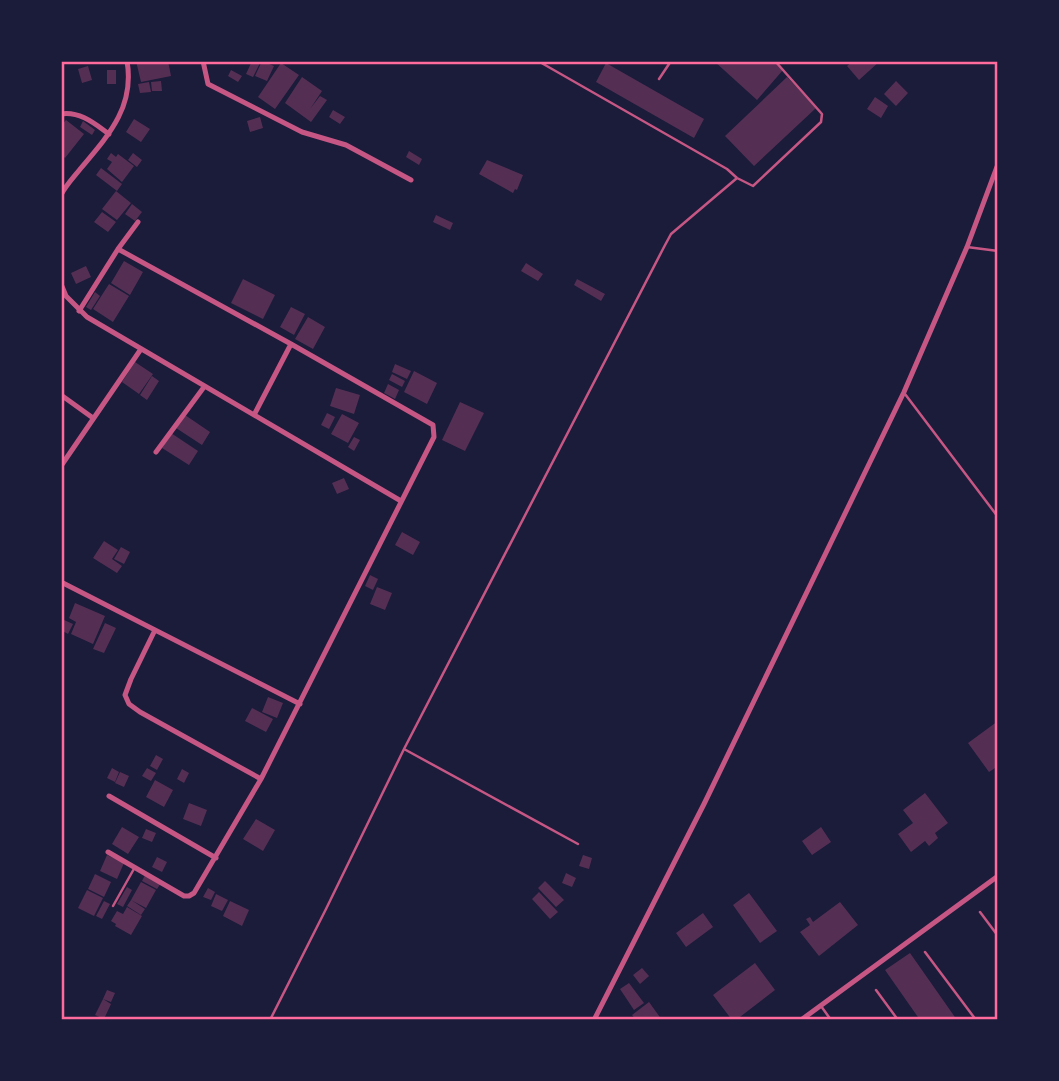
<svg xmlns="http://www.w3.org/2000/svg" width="1059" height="1081" font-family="'Public Sans',sans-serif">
<rect width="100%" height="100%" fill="#1b1b3a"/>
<!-- building -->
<path fill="#542f53" d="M136 61H168L171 76 141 82Z
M252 61H261L253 77 246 74Z
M262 61 274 66 267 81 255 76Z
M714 61H774L783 70 757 100Z
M853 61H880L859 80 847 66Z
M281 63 299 75 275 109 258 97Z
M606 63 704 119 694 138 596 82Z
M88 66 92 80 82 83 78 69Z
M107 70H116V84H107Z
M231 70 242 76 238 82 228 76Z
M302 77 322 91 310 109 320 96 327 100 311 122 285 103Z
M787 77 816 108 754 166 725 136Z
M161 81 162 91H152L151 82Z
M896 81 908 93 896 106 884 94Z
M149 82 151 92 140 93 138 84Z
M875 97 888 106 881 118 867 109Z
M333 110 345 117 340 124 329 117Z
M260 117 263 128 250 132 247 121Z
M134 119 150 129 141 142 126 132Z
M66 120 84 134 65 158 61 154V126Z
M83 121 95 130 92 135 80 127Z
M409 151 422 159 419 165 406 157Z
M111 153 116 157 118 154 134 166 122 182 107 169 112 162 107 159Z
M133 153 142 160 137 167 128 160Z
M487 160 523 175 517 190 515 189 513 193 479 174Z
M101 168 122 184 117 191 96 175Z
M116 191 131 203 117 220 102 209Z
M132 204 142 212 135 221 125 214Z
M102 212 116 222 108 232 94 222Z
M436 215 453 223 450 230 433 222Z
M124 261 143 272 130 295 111 283Z
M526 263 543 274 538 281 521 271Z
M86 266 91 277 76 284 71 273Z
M243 279 275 295 263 319 231 303Z
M577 279 605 294 601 301 574 285Z
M109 284 129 296 113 322 93 309Z
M95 292 100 296 91 310 86 307Z
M291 307 305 314 294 335 280 327Z
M308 317 325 327 313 349 295 339Z
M135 362 153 374 139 394 122 382Z
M395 364 411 371 407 379 392 372Z
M414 371 437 383 427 404 404 392Z
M392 374 405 381 402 387 389 380Z
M152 376 159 381 147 400 140 395Z
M388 384 399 390 395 399 384 393Z
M336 388 360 395 354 414 330 406Z
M460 402 484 413 465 451 442 440Z
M327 413 335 417 329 429 321 425Z
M342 414 359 423 348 443 331 434Z
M185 415 210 432 202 445 176 428Z
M171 433 198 451 189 465 162 448Z
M354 437 360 440 354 451 348 447Z
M344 478 349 489 337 494 332 483Z
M402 532 420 542 413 555 395 545Z
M104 541 118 550 112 559 122 566 117 573 93 558Z
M121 547 130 552 124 564 114 559Z
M370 575 378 579 373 590 365 586Z
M377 587 392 593 385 610 370 604Z
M75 603 105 616 93 644 71 634 76 622 69 618Z
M64 620 73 624 68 634 61 630Z
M105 623 116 628 104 653 93 649Z
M268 697 283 703 277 718 262 712Z
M252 708 273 719 266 732 245 721Z
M998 721V766L989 772 968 743Z
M156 755 163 759 157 770 150 766Z
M112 768 119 772 115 782 107 778Z
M147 768 156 773 151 781 142 776Z
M182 769 189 773 184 783 177 779Z
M120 772 129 776 124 787 115 783Z
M155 780 173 790 164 807 146 797Z
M925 793 948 823 935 833 938 838 929 846 925 841 911 852 898 834 913 823 903 810Z
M189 803 207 810 201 826 183 819Z
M256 819 275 830 263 851 243 839Z
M122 827 139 837 128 854 112 844Z
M821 827 831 842 812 855 802 841Z
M146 829 156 833 152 842 142 838Z
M107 855 124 863 117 879 100 871Z
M583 855 592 858 589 869 579 866Z
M157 857 167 862 162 872 152 867Z
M566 873 576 878 572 887 562 883Z
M95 874 111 882 104 897 88 889Z
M145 875 161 883 157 889 142 881Z
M545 881 564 900 556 907 538 888Z
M141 882 156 890 146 908 131 900Z
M127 887 132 890 123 907 117 904Z
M208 888 215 892 211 900 203 897Z
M87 890 103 898 94 916 78 908Z
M539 892 558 912 550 919 532 899Z
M749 893 777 931 760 943 733 905Z
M216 894 228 900 222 911 211 906Z
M131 900 145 909 141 915 127 906Z
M104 901 110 904 102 919 96 916Z
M230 901 249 910 242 926 223 916Z
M840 902 858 925 819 956 800 932 810 925 806 919 810 917 813 922Z
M127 907 142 916 131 935 115 926 116 924 111 921 117 911 123 914Z
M703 913 713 927 686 947 676 933Z
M910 953 957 1020H920L885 970Z
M755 963 775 990 736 1020H732L713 995Z
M642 968 649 976 640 984 633 975Z
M629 983 644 1003 634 1010 620 989Z
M107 990 115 993 111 1002 103 999Z
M103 999 111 1004 104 1019 95 1015Z
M649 1002 662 1020H636L632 1015Z"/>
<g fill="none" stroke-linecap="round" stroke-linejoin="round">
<!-- service -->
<path stroke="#c65784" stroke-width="2.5" d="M538 61 727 169 737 178 753 186 821 122 822 114 775 61
M659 79 671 61
M967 247 998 251
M905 394 998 517
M404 749 578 844
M113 906 135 867
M980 912 998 936
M925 952 976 1020
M876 990 898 1020
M821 1006 831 1020
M270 1020 326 909 404 749 664 247 671 234 737 178"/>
<!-- minor -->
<path stroke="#c65784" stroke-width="5" d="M203 61 208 84 302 132 346 145 411 180
M61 114C80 111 95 124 109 134
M61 195C66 185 74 177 81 168 108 136 135 107 127 61
M61 284 66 296 87 317 401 501
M79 311 118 249
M61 395 93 418
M254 415 291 344
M156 452 204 387
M61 466 141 349
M61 582 300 704
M155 630 131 679 125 695 129 704 140 712 261 779
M109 796 216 858
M108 852 184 896H189L194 893 261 779 434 437 433 425 291 344 118 249 138 222
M594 1020 704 804 904 392 967 247 998 164
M801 1020 998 876"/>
</g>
<!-- border -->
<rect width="1059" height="1081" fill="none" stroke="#1b1b3a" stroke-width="126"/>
<rect x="63" y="63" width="933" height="955" fill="none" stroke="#ff6b9d" stroke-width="2.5"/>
</svg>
